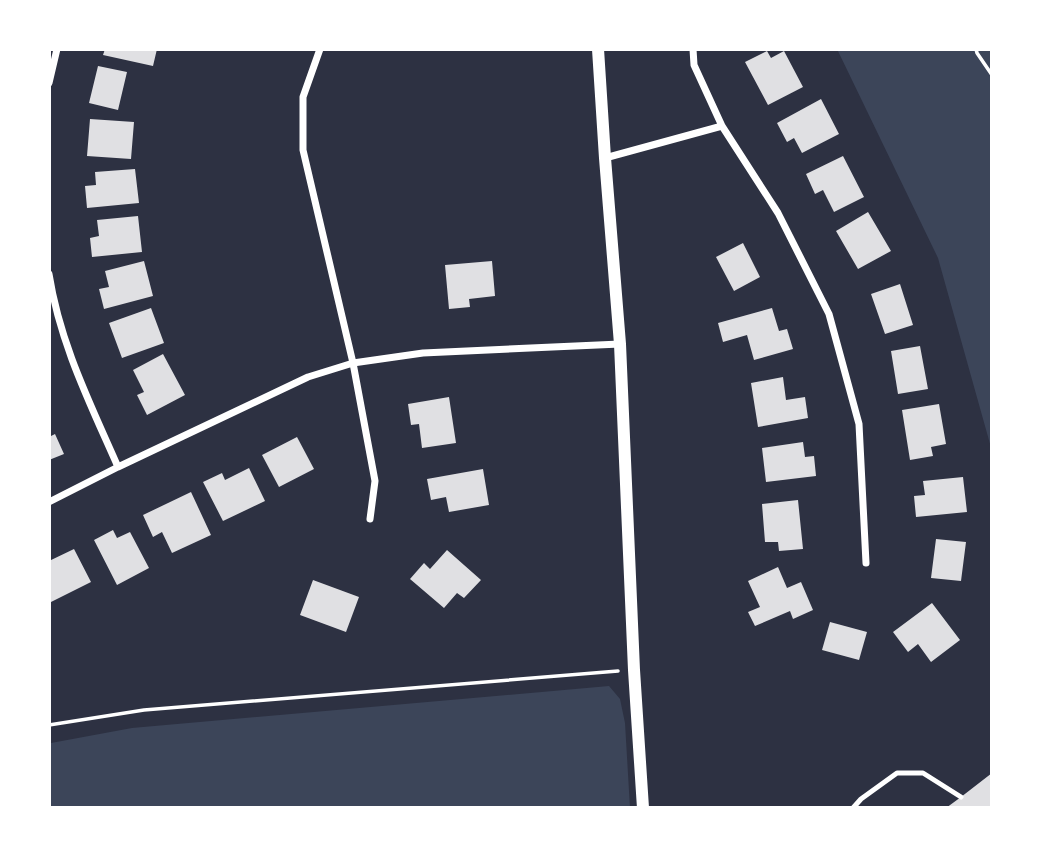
<svg xmlns="http://www.w3.org/2000/svg" width="1041" height="857" font-family="Mulish,sans-serif">
<rect width="100%" height="100%" fill="#2d3142"/>
<!-- green -->
<path fill="#3c4559" d="M837 49H992V451L938 258Z
M609 686 620 699 625 723 630 808H49V744L51 743 132 728Z"/>
<!-- building -->
<path fill="#e0e0e3" d="M105 49H157L153 66 103 55Z
M767 51 771 58 784 51 803 87 768 105 745 62Z
M98 66 127 72 118 110 89 103Z
M821 99 839 134 802 153 794 138 787 142 777 123Z
M90 119 134 122 131 159 87 156Z
M843 156 864 197 834 212 823 190 815 194 806 174Z
M135 169 139 203 87 208 85 186 96 185 95 172Z
M868 212 891 251 858 269 836 231Z
M138 216 142 252 92 257 90 238 99 236 97 220Z
M743 243 760 277 734 291 716 257Z
M144 261 153 296 104 309 99 289 109 287 105 271Z
M492 261 495 296 469 299 470 307 449 309 445 265Z
M900 284 913 325 885 334 871 294Z
M151 308 164 343 122 358 109 323Z
M772 308 779 331 787 329 793 349 754 360 747 335 723 342 718 323Z
M920 346 928 389 898 394 891 351Z
M163 354 185 395 147 415 137 395 144 392 133 370Z
M783 377 786 400 805 397 808 418 758 427 751 383Z
M449 397 456 443 422 448 419 424 411 425 408 404Z
M939 404 946 444 931 447 933 456 910 460 902 410Z
M55 434 64 454 49 460V437Z
M297 437 314 469 279 487 262 455Z
M803 442 805 457 814 456 816 476 766 482 762 448Z
M249 468 265 501 223 521 203 482 222 473 225 480Z
M483 469 489 505 449 512 446 497 431 500 427 479Z
M963 477 967 512 916 517 914 496 925 495 923 481Z
M191 492 211 535 172 553 162 532 153 537 143 515Z
M798 500 803 549 779 551 778 542H765L762 504Z
M113 530 117 538 130 532 149 568 117 585 94 540Z
M936 539 966 542 961 581 931 578Z
M74 549 91 582 51 602 49 597V561Z
M447 550 481 580 464 598 457 593 444 608 410 579 424 563 430 569Z
M778 567 787 588 801 582 813 610 793 619 790 611 755 626 748 612 760 607 748 581Z
M313 580 359 597 346 632 300 615Z
M932 603 960 640 931 662 918 644 908 652 893 632Z
M830 622 867 632 859 660 822 650Z
M992 773V808H946L961 797Z"/>
<g fill="none" stroke-linecap="round" stroke-linejoin="round">
<!-- path -->
<path stroke="#fff" stroke-width="3.5" d="M976 49 977 53 992 75
M49 725 144 710 618 671"/>
<!-- service -->
<path stroke="#fff" stroke-width="5" d="M853 808 861 799 897 773H923L961 797"/>
<!-- minor -->
<path stroke="#fff" stroke-width="7" d="M320 49 303 97V150L353 363 375 481 370 519
M49 83 57 49
M722 126 778 213 829 314 859 424 866 563
M605 158 722 126 694 65 693 49
M49 274C60 344 90 403 118 467
M49 502 118 467 308 377 353 363 423 353 620 344"/>
<!-- tertiary -->
<path stroke="#fff" stroke-width="12" d="M598 49 605 158 620 344 634 670 643 808"/>
</g>
<!-- border -->
<rect width="1041" height="857" fill="none" stroke="#ffffff" stroke-width="102"/>
</svg>
